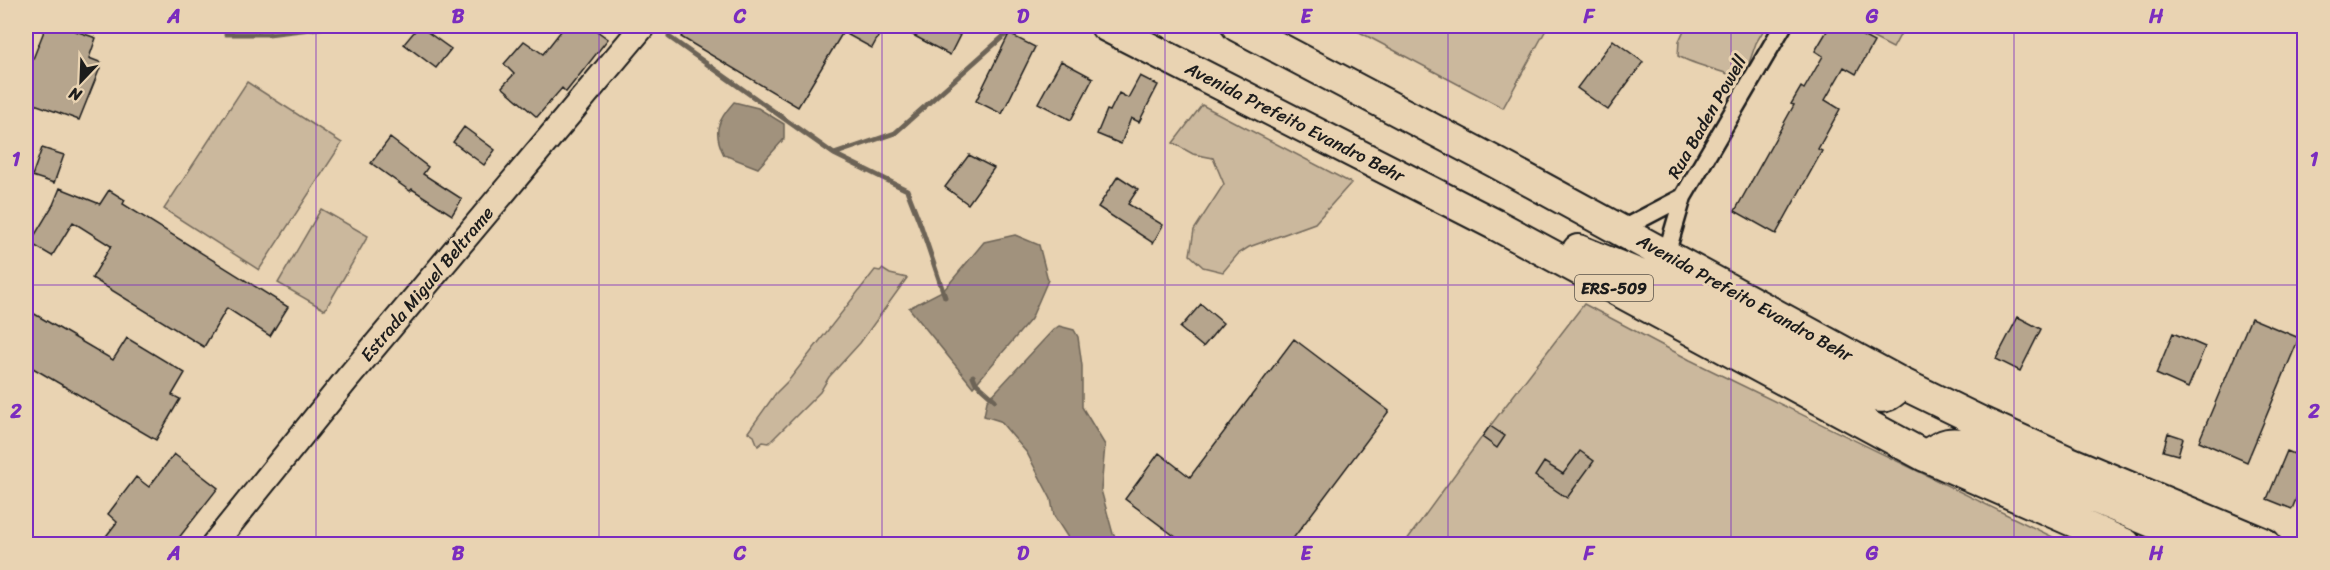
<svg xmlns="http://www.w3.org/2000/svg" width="2330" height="570" font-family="Sriracha,sans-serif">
<rect width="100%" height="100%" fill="#e9d3b2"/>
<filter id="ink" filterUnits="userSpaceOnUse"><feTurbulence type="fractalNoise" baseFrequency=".0167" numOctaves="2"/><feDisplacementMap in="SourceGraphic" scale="12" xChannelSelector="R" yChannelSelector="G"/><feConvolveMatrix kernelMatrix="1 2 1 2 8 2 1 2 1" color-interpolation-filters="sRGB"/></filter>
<g filter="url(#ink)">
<!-- green -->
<path fill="#cbb89d" stroke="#746a5c" stroke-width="1.5" d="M1348 26H1548L1503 108Z
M1686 26H1766L1756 43 1746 72 1737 77C1718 70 1695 65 1678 56L1679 41Z
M1850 26H1905L1893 48Z
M247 82 342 143 259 270 164 209Z
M1202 105 1351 183 1315 223 1249 247 1238 254 1223 272 1203 267 1190 255 1194 230 1224 184 1213 158 1193 154 1173 143Z
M321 209 368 236 325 310 278 283Z
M882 269 890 274 907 278 860 343 829 377 820 392 769 443 763 442 758 446 754 436 748 432 776 393 789 380 875 270 880 271Z
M1584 304 1690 360 2067 544H1404L1490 426Z"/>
<!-- water -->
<path fill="#a1927d" stroke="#6c6356" stroke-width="1.5" d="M734 102 758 108 784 124V139L758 168 724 155C712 131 718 120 734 102Z
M1015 235 1039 245 1048 280 1031 319 973 387 909 308 944 290 984 242Z
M1059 326 1074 330 1078 337 1082 366V407L1105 445 1101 490 1113 534 1121 544H1072L1054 516 1051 499 1027 453 1000 421 984 416 987 401 1053 330Z"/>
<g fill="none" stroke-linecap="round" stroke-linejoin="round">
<!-- stream -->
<path stroke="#6c6356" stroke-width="5" d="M226 34H268L336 26
M669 37 834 154 895 133 1015 26
M834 154 907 190 921 226 945 297
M973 376 976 383 995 400"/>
</g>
<!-- building -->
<path fill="#b6a58d" stroke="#1c1c1c" stroke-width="1.5" d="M46 26H61L96 38 89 58 102 63 79 120 26 101V68L29 69Z
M419 26 451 49 436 68 404 44Z
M565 26H590L608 39 566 92 562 88 537 117 502 87 514 74 504 64 524 41 543 54Z
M688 26H884L872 48 843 32 798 107 681 37Z
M896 26H952L949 30 960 35 950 55Z
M1830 26H1844L1874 42 1856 74 1844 67 1825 100 1840 109 1818 149 1822 151 1776 234 1735 211 1794 105 1791 104 1801 87 1804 89 1823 56 1815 51Z
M1009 34 1035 47 1002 114 976 101Z
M1613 40 1643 62 1608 110 1577 88Z
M1061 61 1093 78 1071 120 1038 103Z
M1140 76 1158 85 1139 122 1131 118 1121 144 1097 134 1107 110 1110 111 1119 93 1128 98Z
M464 127 495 150 484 165 453 142Z
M390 138 428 167 423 174 462 199 452 215 412 189 410 191 371 163Z
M42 148 64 155 54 183 32 176Z
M969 155 994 168 968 204 945 187Z
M1118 176 1138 189 1128 204 1163 225 1153 243 1098 207Z
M60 188 100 204 109 190 125 200 123 204 288 307 270 336 227 308 204 347 92 278 111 246 73 222 52 256 30 243 53 205Z
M1201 304 1223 323 1203 347 1180 328Z
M26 309 113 360 127 338 185 373 172 395 180 399 156 440 26 364Z
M2018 317 2041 329 2020 371 1996 359Z
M2251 318 2299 338 2247 462 2199 441Z
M2173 333 2205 347 2188 388 2156 374Z
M1294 339 1389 411 1289 544H1185L1125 499 1159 453 1190 477Z
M1490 426 1505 436 1497 448 1482 437Z
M2168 433 2183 438 2178 455 2163 451Z
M1580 451 1594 461 1567 498 1535 476 1544 462 1563 474Z
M2287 451 2304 458V479L2292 509 2267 499Z
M174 454 218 488 174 544H100L117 522 108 514 136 477 149 487Z"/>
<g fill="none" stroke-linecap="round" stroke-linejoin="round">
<defs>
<path id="street" d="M1620 230 1683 197
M1666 255 1683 197 1783 26"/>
<path id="secondary" d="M214 544 347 379 643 26"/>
<path id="highway" d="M1106 26 1498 226 1925 456 2125 544
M1237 26 1495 162 1901 383 1983 423 2067 461 2265 544
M1578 250 1640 275 1858 391C1879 398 1887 402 1901 383
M1925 456C1944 443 1951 440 1973 447L2205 544"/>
</defs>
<!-- street casing -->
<use href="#street" stroke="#1c1c1c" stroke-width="21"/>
<!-- secondary casing -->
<use href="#secondary" stroke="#1c1c1c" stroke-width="28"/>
<!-- highway casing -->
<use href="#highway" stroke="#1c1c1c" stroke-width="34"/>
<!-- street -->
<use href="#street" stroke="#e9d3b2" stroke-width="16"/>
<!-- secondary -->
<use href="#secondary" stroke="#e9d3b2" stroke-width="24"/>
<!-- highway -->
<use href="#highway" stroke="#e9d3b2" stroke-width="30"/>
</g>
</g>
<!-- grid -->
<path fill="none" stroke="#7b2cbf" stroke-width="1.5" stroke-opacity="0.55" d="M316 26V544M599 26V544M882 26V544M1165 26V544M1448 26V544M1731 26V544M2014 26V544M26 285H2304"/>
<g text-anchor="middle" stroke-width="6" stroke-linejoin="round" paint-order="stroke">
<!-- shield labels -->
<rect fill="#e9d3b2" stroke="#5a5349" stroke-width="1.5" x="1575" y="275" width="78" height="26" rx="4.5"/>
<g font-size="16" font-weight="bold" fill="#1c1c1c">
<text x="1614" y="294">ERS-509</text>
</g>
<!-- street labels -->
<g font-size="18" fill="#1c1c1c" stroke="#e9d3b2">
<text transform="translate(1707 117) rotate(-60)" y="6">Rua Baden Powell</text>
<text transform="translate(1295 122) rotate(27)" y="6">Avenida Prefeito Evandro Behr</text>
<text transform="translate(427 284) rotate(-50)" y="6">Estrada Miguel Beltrame</text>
<text transform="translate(1745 298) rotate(29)" y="6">Avenida Prefeito Evandro Behr</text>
</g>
</g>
<!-- margin -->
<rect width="2330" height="570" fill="none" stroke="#e9d3b2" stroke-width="66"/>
<!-- north arrow -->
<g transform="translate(81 81) rotate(203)" stroke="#e9d3b2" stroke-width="4.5" paint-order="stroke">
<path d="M0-4.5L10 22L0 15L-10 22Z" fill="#1c1c1c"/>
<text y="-9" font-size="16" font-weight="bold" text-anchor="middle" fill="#1c1c1c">N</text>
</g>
<rect x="33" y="33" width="2264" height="504" fill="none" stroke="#7b2cbf" stroke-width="2"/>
<g font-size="20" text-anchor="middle" font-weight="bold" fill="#7b2cbf">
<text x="174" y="23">A</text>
<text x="458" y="23">B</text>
<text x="740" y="23">C</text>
<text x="1023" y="23">D</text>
<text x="1306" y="23">E</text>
<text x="1589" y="23">F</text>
<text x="1872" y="23">G</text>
<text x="2156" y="23">H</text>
<text x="16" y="166">1</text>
<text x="2314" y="166">1</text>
<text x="16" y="418">2</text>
<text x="2314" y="418">2</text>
<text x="174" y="560">A</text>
<text x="458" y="560">B</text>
<text x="740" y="560">C</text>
<text x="1023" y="560">D</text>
<text x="1306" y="560">E</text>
<text x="1589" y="560">F</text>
<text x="1872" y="560">G</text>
<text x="2156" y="560">H</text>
</g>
</svg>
